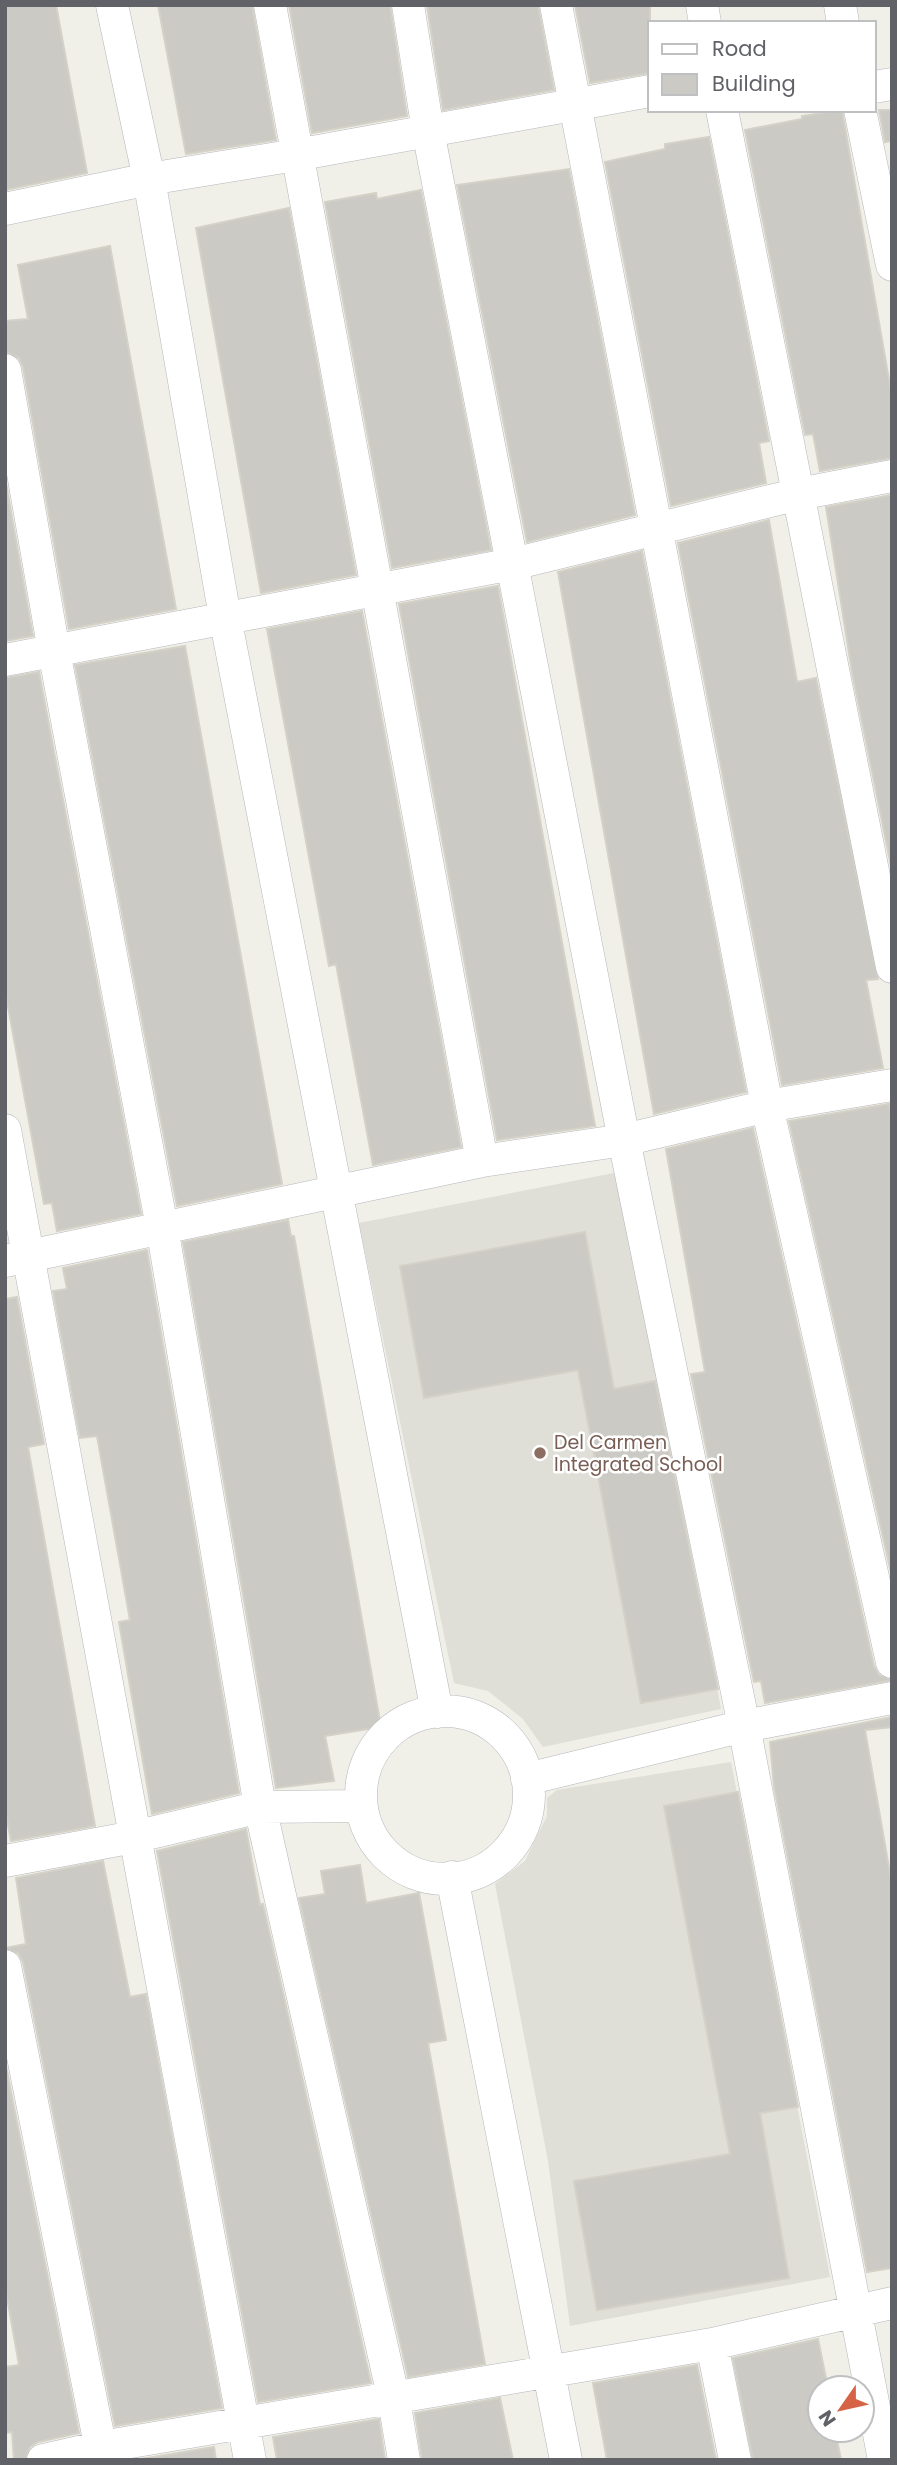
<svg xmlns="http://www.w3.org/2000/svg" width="897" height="2465" font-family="Poppins,sans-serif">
<rect width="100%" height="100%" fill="#f0efe8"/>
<!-- education -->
<path fill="#dfded7" d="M619 1172 721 1709 543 1747 523 1719 488 1691 454 1683 359 1223Z
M731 1762 830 2277 570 2326 548 2161 495 1884 525 1861 547 1816V1798L557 1790Z"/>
<!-- building -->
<path fill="#cbcac5" stroke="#d4d1c7" stroke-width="2" d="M5 5H56L87 173 5 190Z
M158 5H252L276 140 186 154Z
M289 5H390L407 116 312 133Z
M427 5H538L554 90 443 110Z
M575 5H650V73L590 83Z
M842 110 892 397V458L820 471 813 434 805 435 745 130 802 119V116Z
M879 110H892V141L885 142Z
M709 137 769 441 759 443 766 483 671 506 605 162 665 149V144Z
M569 169 635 515 527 542 457 185Z
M421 190 491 550 392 568 325 202 376 193 377 199Z
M289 208 356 575 261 593 196 228Z
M110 246 176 609 69 629 23 367 19 358 5 352V321L28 319 18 265Z
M5 478 33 636 5 641Z
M892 495V871L852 672 826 507Z
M769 520 797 682 816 678 878 979 866 980 883 1068 782 1085 678 543Z
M642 551 746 1092 654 1114 558 572Z
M498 586 595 1126 497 1140 399 604Z
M362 611 461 1147 373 1165 336 964 329 966 267 629Z
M185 646 282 1184 177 1206 75 665Z
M39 672 141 1214 57 1231 52 1203 44 1204 5 990V678Z
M889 1104 892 1121V1577L789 1121Z
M753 1128 874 1666 879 1675 892 1680 765 1703 761 1681 754 1682 691 1374 705 1372 666 1149Z
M288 1220 291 1236H294L381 1727 325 1736 334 1781 276 1788 183 1242Z
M585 1232 614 1389 655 1381 718 1689 641 1703 578 1370 424 1398 400 1266Z
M147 1250 239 1793 152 1814 119 1622 130 1620 97 1436 80 1438 53 1291 67 1289 63 1268Z
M17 1297 44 1444 28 1447 95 1826 11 1841 5 1808V1299Z
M892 1717V1727L865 1730 892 1885V2268L867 2272 774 1786 770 1742Z
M738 1792 798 2107 760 2113 789 2278 597 2310 574 2181 730 2154 664 1806Z
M246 1829 260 1905 263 1904 371 2383 258 2402 157 1851Z
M103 1861 130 1997 146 1994 222 2408 115 2426 23 1962 18 1953 5 1948 26 1944 16 1878Z
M360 1865 366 1903 419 1893 446 2040 428 2043 485 2364 408 2377 299 1898 325 1894 321 1871Z
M5 2062 79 2433 38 2442 30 2447 25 2460H14L12 2432 5 2433V2367L19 2365 5 2286Z
M818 2339 828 2388H820V2430H835L841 2460H753L733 2358Z
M697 2365 716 2460H607L593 2383Z
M500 2398 513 2460H422L415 2413Z
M379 2419 385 2460H277L273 2437Z
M214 2447 216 2460H136Z"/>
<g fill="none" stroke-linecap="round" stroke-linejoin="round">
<defs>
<path id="minor" d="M112 5 149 179 225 617 437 1712
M270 5 482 1161
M408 5 428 131 624 1140 744 1726 884 2460
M556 5 767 1106 892 1662
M702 5 705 23
M840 5 843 23
M874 87 892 84
M722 110 892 967
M860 110 892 265
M5 209 149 179 296 155 650 91
M5 370 54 651 162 1227 260 1807 394 2400 404 2460
M5 660 513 564 799 494 892 476
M5 1130 250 2460
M5 1261 482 1161 624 1140 767 1106 892 1085
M361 1795a84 84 0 1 1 168 0a84 84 0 1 1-168 0Z
M527 1779 744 1726 892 1698
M5 1861 134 1837 260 1807 361 1806
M452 1877 566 2460
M5 1966 103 2460
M712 2344 735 2460
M43 2460 101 2447 712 2344 892 2303"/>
</defs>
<!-- minor casing -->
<use href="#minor" stroke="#b5b7bb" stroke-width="33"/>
<!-- minor -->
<use href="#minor" stroke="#fff" stroke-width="32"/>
</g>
<!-- markers -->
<circle fill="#8d6e63" stroke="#fff" stroke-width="2.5" cx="540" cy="1453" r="7"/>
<g text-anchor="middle" stroke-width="5" stroke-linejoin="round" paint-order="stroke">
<!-- education labels -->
<g font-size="19" fill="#785e54" stroke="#fff" text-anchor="start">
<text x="554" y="1449">Del Carmen<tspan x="554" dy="22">Integrated School</tspan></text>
</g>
</g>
<!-- border -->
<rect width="897" height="2465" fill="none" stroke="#606267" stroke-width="14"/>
<!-- legend -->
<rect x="648" y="21" width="228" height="91" fill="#ffffff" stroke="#bfc0c2" stroke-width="2"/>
<rect x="662" y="44" width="35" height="10" fill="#ffffff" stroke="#bfc0c2" stroke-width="2"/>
<text x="712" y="56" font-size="21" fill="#606267">Road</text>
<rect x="662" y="74" width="35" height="21" fill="#cbcac5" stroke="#bfc0c2" stroke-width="2"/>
<text x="712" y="91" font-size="21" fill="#606267">Building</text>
<!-- north arrow -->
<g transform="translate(841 2409) rotate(236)"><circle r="33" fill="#ffffff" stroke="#bfc0c2" stroke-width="2"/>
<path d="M0-5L12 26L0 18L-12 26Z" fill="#d76347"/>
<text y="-10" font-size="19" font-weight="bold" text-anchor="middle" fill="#606267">N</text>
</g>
</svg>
